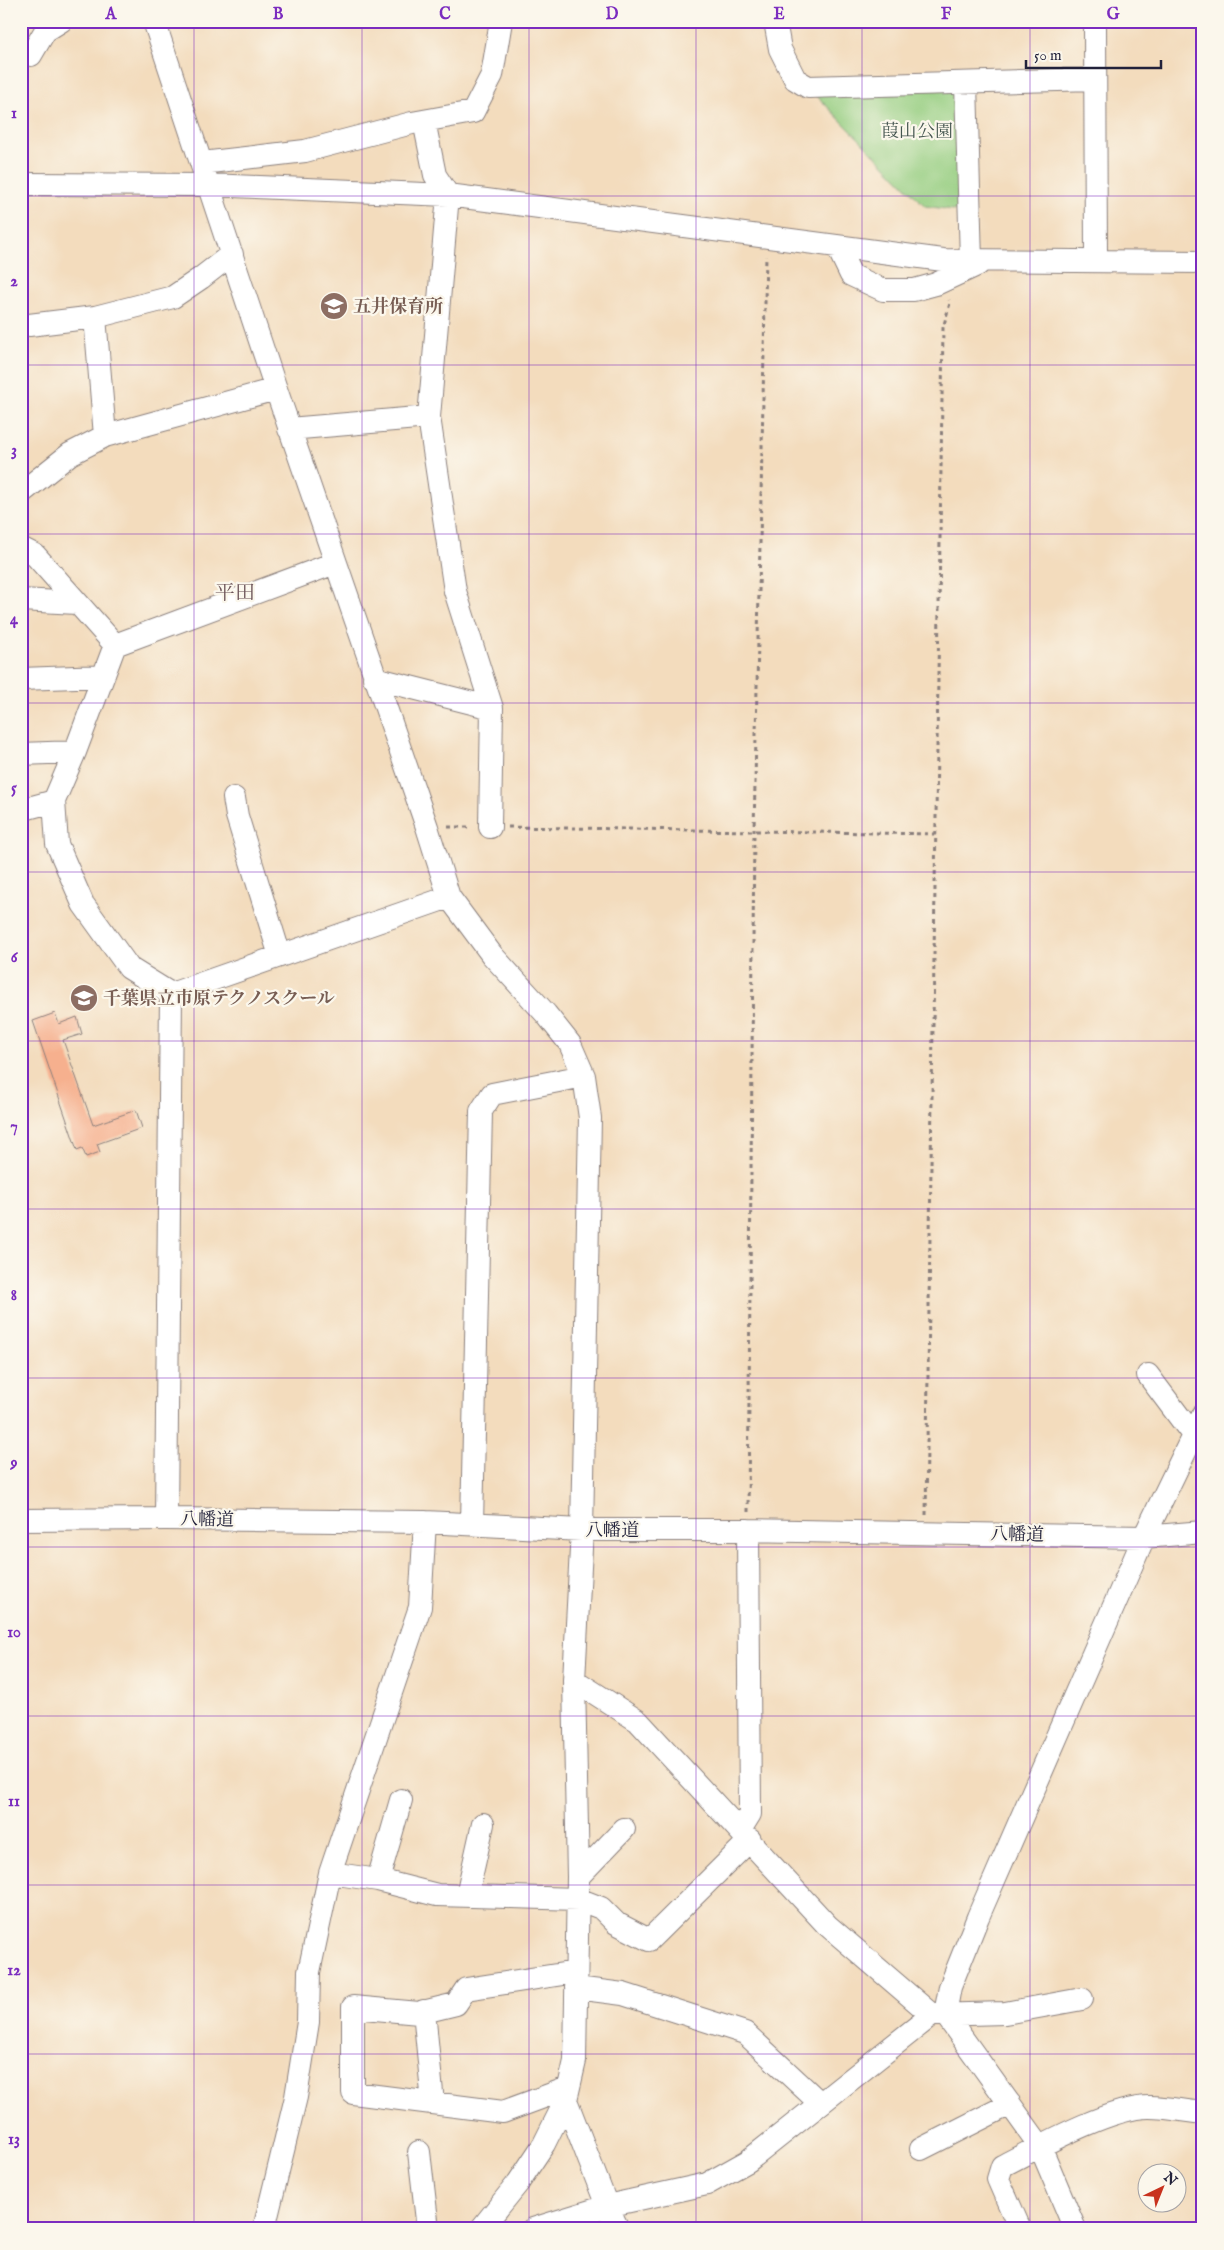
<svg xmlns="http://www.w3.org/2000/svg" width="1224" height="2250" font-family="'IM FELL English','Noto Serif JP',serif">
<rect width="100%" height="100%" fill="#fbf7ec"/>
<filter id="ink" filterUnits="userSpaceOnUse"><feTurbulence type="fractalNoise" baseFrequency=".02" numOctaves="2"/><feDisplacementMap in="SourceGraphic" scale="10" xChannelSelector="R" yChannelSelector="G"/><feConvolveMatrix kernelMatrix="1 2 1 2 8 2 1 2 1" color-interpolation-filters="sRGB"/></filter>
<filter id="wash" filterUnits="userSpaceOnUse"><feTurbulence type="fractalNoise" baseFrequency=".0096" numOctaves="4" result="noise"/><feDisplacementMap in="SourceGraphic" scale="20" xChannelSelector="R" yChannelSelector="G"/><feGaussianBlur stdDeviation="1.12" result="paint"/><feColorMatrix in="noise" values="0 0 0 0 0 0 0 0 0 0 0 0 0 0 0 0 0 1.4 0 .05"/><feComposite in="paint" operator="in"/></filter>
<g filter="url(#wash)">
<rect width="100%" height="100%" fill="#f3dcbd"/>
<!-- green -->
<path fill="#96ce81" stroke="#5c785e" d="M966 83 961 211 925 206 808 87Z"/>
<g id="blocks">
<!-- building -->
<path fill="#f6b08e" d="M55 1013 59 1024 77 1017 82 1034 63 1040 93 1125 136 1110 142 1128 97 1144 100 1152 86 1157 82 1148 77 1150 33 1021Z"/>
</g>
</g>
<g filter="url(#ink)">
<use href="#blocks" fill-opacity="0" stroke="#8a7f7c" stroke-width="1"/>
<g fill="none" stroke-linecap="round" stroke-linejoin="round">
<defs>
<path id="minor" d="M154 21 276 389 427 827 449 897 492 955 546 1014 570 1044 584 1076 590 1118 582 1530 574 1680 578 1877 575 2061 566 2100 544 2144 518 2183 481 2229
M775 21 780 49 795 79 808 87 1095 79
M1095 21 1096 261
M31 55 45 31 61 21
M966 83 971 261
M424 121 435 175 448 195 429 417 455 591 492 708 490 827
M202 163 305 151 412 123 473 112 492 75 501 21
M21 184 209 185 448 195 943 260 1203 262
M837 246 851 275 883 290H914L936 284 979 264
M95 317 105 436
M29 325 95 317 173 297 201 278 232 254
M289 429 429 417
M21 493 70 454 105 436 276 389
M21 548 35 555 115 645 75 752 54 801 57 844 83 904 129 968 171 994
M21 600 77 603
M115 645 335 563
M374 678 492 708
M21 679 103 676
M21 754 75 752
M234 798 237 816 280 956
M21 810 54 801
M171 994 449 897
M1148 1375 1193 1435
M166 1519 171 994
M21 1520 166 1519 425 1522 582 1530H748L1144 1537 1203 1532
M472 1524 481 1111 492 1094 584 1076
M574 1680 638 1721 827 1925 932 2015
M740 1830 750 1814 748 1530
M330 1873 378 1880 437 1895 578 1899 601 1908 616 1923 649 1940 750 1840
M578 1877 624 1829
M378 1880 401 1800
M467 1895 483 1824
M576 1988 623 1994 745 2033 820 2103
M424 2011 433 2103
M568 2088 503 2112 353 2093V2007L419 2013 456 2004 466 1989 576 1972
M566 2100 607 2206 618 2229
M921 2149 1010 2104
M419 2152 428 2229
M264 2229 296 2097 308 2022 309 1972 330 1873 420 1607 425 1522
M533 2229 607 2206 707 2184 748 2161 932 2015 1005 2013 1082 1999
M1020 2229 998 2179 1002 2166C1037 2148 1110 2107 1149 2107 1166 2107 1185 2111 1203 2113
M1075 2229 1040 2146 945 2014 950 1987 978 1917 1144 1537 1203 1415"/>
</defs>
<!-- minor casing -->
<use href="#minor" stroke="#8a7f7c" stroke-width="24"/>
<!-- path -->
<path stroke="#8a7f7c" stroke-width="3" stroke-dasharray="4 4" stroke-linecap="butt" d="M448 827H472
M508 827 937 834
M748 1512 754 831 766 256
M926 1515 943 328 950 303 949 300"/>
<!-- minor -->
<use href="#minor" stroke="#fff" stroke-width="22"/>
</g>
</g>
<!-- grid -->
<path fill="none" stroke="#7b2cbf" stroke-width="1" stroke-opacity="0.55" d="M194 21V2229M362 21V2229M529 21V2229M696 21V2229M862 21V2229M1030 21V2229M21 196H1203M21 365H1203M21 534H1203M21 703H1203M21 872H1203M21 1041H1203M21 1209H1203M21 1378H1203M21 1547H1203M21 1716H1203M21 1885H1203M21 2054H1203"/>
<!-- icons -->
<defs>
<symbol id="school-disc" viewBox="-11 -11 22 22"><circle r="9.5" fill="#8d6e63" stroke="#fbf7ec"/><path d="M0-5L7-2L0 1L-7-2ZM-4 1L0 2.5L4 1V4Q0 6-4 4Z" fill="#fff"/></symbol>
<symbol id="university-disc" viewBox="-11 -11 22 22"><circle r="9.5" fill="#8d6e63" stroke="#fbf7ec"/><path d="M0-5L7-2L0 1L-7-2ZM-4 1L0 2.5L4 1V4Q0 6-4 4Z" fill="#fff"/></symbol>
</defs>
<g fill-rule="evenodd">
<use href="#school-disc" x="318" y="290" width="32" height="32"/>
<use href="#university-disc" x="68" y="982" width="32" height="32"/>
</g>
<g text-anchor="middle" stroke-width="4.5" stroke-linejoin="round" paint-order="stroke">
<!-- park labels -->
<g font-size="18" fill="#455650" stroke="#fbf7ec">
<text x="917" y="137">葭山公園</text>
</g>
<!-- education labels -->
<g font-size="18" font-weight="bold" fill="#785e54" stroke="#fbf7ec" text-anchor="start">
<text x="353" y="312">五井保育所</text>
<text x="103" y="1004">千葉県立市原テクノスクール</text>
</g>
<!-- street labels -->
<g font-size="18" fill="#22223b" stroke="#fbf7ec">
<text transform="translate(207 1519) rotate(1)" y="6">八幡道</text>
<text x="612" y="1536">八幡道</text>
<text transform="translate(1017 1534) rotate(1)" y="6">八幡道</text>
</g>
<!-- quarter labels -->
<g font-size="20" fill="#6c5458" stroke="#fbf7ec">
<text x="235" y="599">平田</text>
</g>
</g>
<!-- margin -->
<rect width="1224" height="2250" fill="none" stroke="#fbf7ec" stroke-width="55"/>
<!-- north arrow -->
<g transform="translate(1162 2188) rotate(43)"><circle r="24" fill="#fbf7ec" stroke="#a4a2a5"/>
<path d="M0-4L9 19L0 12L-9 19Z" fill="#c8321e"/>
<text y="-8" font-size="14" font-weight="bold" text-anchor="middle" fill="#22223b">N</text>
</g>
<!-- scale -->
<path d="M1026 60v8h135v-8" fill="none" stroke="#22223b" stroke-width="2.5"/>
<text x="1034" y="60" font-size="15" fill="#22223b" stroke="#fbf7ec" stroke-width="4" paint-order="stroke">50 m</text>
<rect x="28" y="28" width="1168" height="2194" fill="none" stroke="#7b2cbf" stroke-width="2"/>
<g font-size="16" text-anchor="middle" font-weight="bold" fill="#7b2cbf">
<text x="111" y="19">A</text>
<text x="278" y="19">B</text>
<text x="445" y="19">C</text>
<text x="612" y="19">D</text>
<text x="779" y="19">E</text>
<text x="946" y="19">F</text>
<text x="1113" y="19">G</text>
<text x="14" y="118">1</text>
<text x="14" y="286">2</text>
<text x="14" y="455">3</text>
<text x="14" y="624">4</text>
<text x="14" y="793">5</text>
<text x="14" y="962">6</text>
<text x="14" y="1131">7</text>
<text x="14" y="1300">8</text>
<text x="14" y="1468">9</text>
<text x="14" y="1637">10</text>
<text x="14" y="1806">11</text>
<text x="14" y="1975">12</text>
<text x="14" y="2144">13</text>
</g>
</svg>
